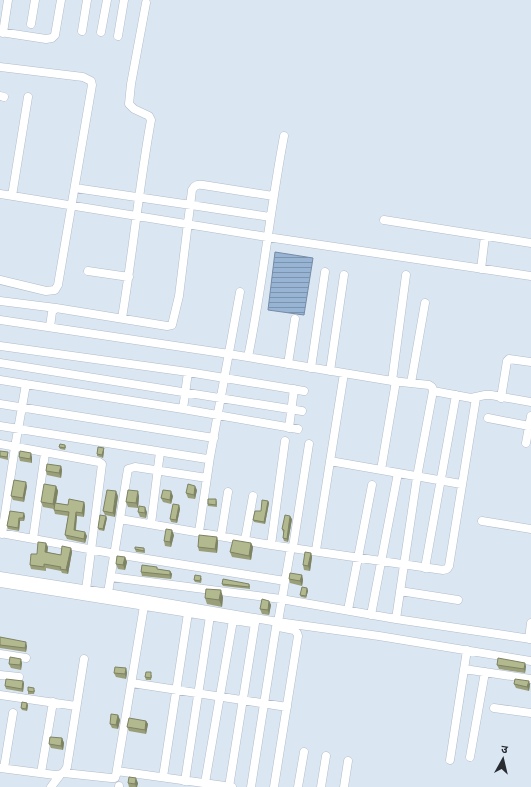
<svg xmlns="http://www.w3.org/2000/svg" width="531" height="787" font-family="Mulish,'Noto Sans Devanagari',sans-serif">
<defs>
<pattern id="water-rules" width="6" height="5" patternUnits="userSpaceOnUse"><rect width="6" height="5" fill="#97b4d5"/><path d="M0 2.5h6" fill="none" stroke="#7b93ad"/></pattern>
</defs>
<rect width="100%" height="100%" fill="#dbe6f3"/>
<!-- water -->
<path fill="url(#water-rules)" stroke="#768ba4" d="M275 252 313 258 304 315 268 310Z"/>
<g fill="none" stroke-linecap="round" stroke-linejoin="round">
<defs>
<path id="minor" d="M31 24 35 0
M82 31 87 0
M0 32 46 39 52 38 55 35 61 0
M101 32 107 0
M3 33 8 0
M118 36 124 0
M0 67 83 77 91 81 92 85 58 285 55 290 46 291 0 280
M0 96 4 97
M75 188 191 205 270 217
M0 194 267 237 531 276
M12 196 28 97
M384 220 531 243
M481 269 485 236
M88 271 129 277
M0 301 56 308
M122 318C133 252 139 186 151 120L149 116 134 109 129 104 131 84 146 3
M0 320 229 354 392 381 429 385 432 387 433 391 417 477 396 619
M50 327 52 312 56 308 167 326 172 325 179 296 192 190C195 185 197 184 203 185L273 196
M0 346 188 372 304 391
M248 357C263 284 270 209 284 136
M0 363 302 411
M288 364 295 319
M311 368 325 272
M330 371 344 275
M0 380 183 409 298 429
M392 381 406 275
M411 383 425 303
M433 391 471 398 485 395H491L531 402
M501 398 507 361 509 359 531 362
M0 404 214 438
M183 409 188 372
M488 418 529 426
M0 426 207 459 210 457 240 292
M289 428 294 389
M526 443 531 416
M0 444 99 462 102 464 86 590
M330 461 461 484
M381 470 396 381
M120 519 271 545 443 570 447 569 449 566 476 398
M482 521 531 529
M151 524 160 452
M199 532 210 457
M0 533 116 554 285 581
M2 534 15 447 26 384
M221 536 228 492
M33 539 45 453
M245 540 253 496
M271 545 285 441
M293 547 309 444
M316 550 344 373
M425 568 456 395
M0 576 108 593 278 622 379 636 531 661
M111 577 281 599 396 619 531 639
M0 583 252 623
M400 591 458 600
M108 593 128 469 135 467 207 478
M348 610 372 485
M371 615 398 473
M278 622 291 547
M529 639 531 623
M0 654 26 658
M464 669 531 679
M0 675 19 677
M132 683 287 707
M0 695 76 706
M494 708 531 713
M470 757 485 672
M450 760 467 650
M0 768 55 775C62 775 64 773 67 767L84 659
M4 768 13 713
M117 771 232 787
M41 773 53 702
M64 773 111 778H115L116 775 144 606
M163 777 188 613
M185 781 210 616
M205 783 233 620
M51 787 60 775
M119 787V786
M229 787 255 623
M251 787 276 627
M274 787 298 636 297 633 294 630 279 627
M298 787 304 752
M321 787 326 756
M344 787 348 761"/>
</defs>
<!-- minor casing -->
<use href="#minor" stroke="#b2bcc9" stroke-width="9"/>
<!-- minor -->
<use href="#minor" stroke="#fff" stroke-width="8"/>
</g>
<!-- wall -->
<path fill="#9a9f7a" d="M65 445 66 447 65 450 60 449 59 447Z
M104 448V451L103 458 97 456V454Z
M0 451 8 454V460L0 458Z
M19 457H32V463L20 461Z
M61 466 62 470 61 478 47 475 46 471Z
M27 486 24 502 13 500 11 496Z
M56 486 58 491 56 503 68 505 84 502 85 506 84 517 77 516 76 530 87 536 85 543 67 539 65 535 68 516 55 514 54 510V509L43 507 41 502Z
M197 490 195 499 188 498 186 493Z
M118 496 115 517 105 515 103 511Z
M139 496 138 508 128 507 126 502Z
M173 496 171 504 163 502 161 498Z
M216 499 217 502V507L208 506V504Z
M268 501 269 503 265 524 254 522 253 520 261 511Z
M179 505 180 509 177 523 171 522 170 519Z
M10 511 25 516 24 521H20L19 531 8 529 7 526Z
M138 512H147L146 518 140 517Z
M107 518 104 531 99 530 98 528Z
M292 519 288 542 284 541 283 538 284 533 283 532 282 529Z
M174 535 171 547 165 546 164 541Z
M217 537 218 542 217 553 199 551 198 547Z
M251 543 253 547 251 560 232 557 230 552Z
M48 547 47 552 61 555 71 548 72 552 68 574 62 573 61 571 46 568V571L31 569 30 565 37 554Z
M144 548 145 551V553L136 552 135 549Z
M311 553 312 557 310 571 304 570 303 565Z
M125 557 127 562 125 570 118 569 116 564Z
M157 569 170 571 172 574 171 579 142 576 141 572Z
M302 575 303 580 302 586 290 583 289 579Z
M202 578 201 583 195 582 194 580Z
M222 584H249L250 586V589L223 586Z
M307 588 308 591 306 598 301 597 300 595Z
M223 597 222 607 207 604 205 598Z
M269 601 271 605 269 615 262 614 260 609Z
M0 637 27 646 26 652 0 648Z
M22 663 21 670 11 668 9 664Z
M497 665 526 666 525 673 499 669Z
M126 668 127 673 126 679 116 677 114 673Z
M152 675 151 680H146L145 677Z
M24 683 23 692 6 689 5 686Z
M514 684H530L529 691 516 688Z
M35 690 34 694H28V691Z
M28 705 27 711 22 710 21 708Z
M118 715 120 720 118 729 112 728 110 724Z
M146 721 148 724 146 734 129 731 127 727Z
M62 738 64 743 63 750 51 748 49 744Z
M128 783H138L137 787H129Z"/>
<!-- shaded-wall -->
<path fill="#7d8263" d="M104 448V451L103 458 102 455Z
M31 453 32 457V463L30 459Z
M61 466 62 470 61 478 59 473Z
M26 482 27 486 24 502 23 498Z
M56 486 58 491 55 509 53 504Z
M195 486 197 490 195 499 194 495Z
M116 491 118 496 115 517 113 513Z
M138 491 139 496 138 508 136 503Z
M171 491 173 496 171 504 170 500Z
M268 501 269 503 265 524 264 522Z
M84 502 85 506 84 517 82 513Z
M179 505 180 509 177 523 176 520Z
M145 507 147 512 146 518 145 513Z
M76 512 77 516 75 534 74 530Z
M24 513 25 516 24 521 23 518Z
M106 516 107 518 104 531 103 529Z
M290 516 292 519 288 542 287 539Z
M19 518 20 521 19 531 18 528Z
M172 530 174 535 171 547 170 542Z
M85 532 87 536 85 543 84 539Z
M217 537 218 542 217 553 215 549Z
M46 543 48 547 47 556 45 552Z
M251 543 253 547 251 560 249 556Z
M71 548 72 552 68 574 66 570Z
M311 553 312 557 310 571 308 566Z
M125 557 127 562 125 570 123 565Z
M170 571 172 574 171 579 170 575Z
M302 575 303 580 302 586 300 581Z
M307 588 308 591 306 598V596Z
M221 590 223 597 222 607 219 600Z
M269 601 271 605 269 615 268 610Z
M26 642 27 646 26 652 25 648Z
M21 659 22 663 21 670 20 665Z
M525 663 526 666 525 673 524 669Z
M126 668 127 673 126 679 125 674Z
M23 681 24 683 23 692 22 689Z
M529 681 530 684 529 691 527 687Z
M27 703 28 705 27 711 26 709Z
M118 715 120 720 118 729 116 725Z
M146 721 148 724 146 734 145 730Z
M62 738 64 743 63 750 61 746Z
M136 778 138 783 137 787H136L135 784Z"/>
<!-- building -->
<path fill="#b3b98e" stroke="#7d8263" d="M60 444 65 445V448L59 447Z
M98 447 104 448 102 455 97 454Z
M0 451 8 452 7 457 0 456Z
M20 451 31 453 30 459 19 457Z
M47 464 61 466 59 473 46 471Z
M14 480 26 482 23 498 11 496Z
M44 484 56 486 53 504 41 502Z
M188 484 195 486 194 495 186 493Z
M107 490 116 491 113 513 103 511Z
M128 490 138 491 136 503 126 502Z
M163 490 171 491 170 500 161 498Z
M69 499 84 502 82 513 76 512 74 530 85 532 84 539 65 535 69 512 54 510 55 503 68 505Z
M208 499H216V505L208 504Z
M262 500 268 501 264 522 253 520 255 511H261Z
M173 504 179 505 176 520 170 519Z
M139 506 145 507V513L138 512Z
M10 511 24 513 23 518H19L18 528 7 526Z
M100 515 106 516 103 529 98 528Z
M285 515 290 516 287 539 283 538 284 530 282 529Z
M166 529 172 530 170 542 164 541Z
M199 535 217 537 215 549 198 547Z
M233 540 251 543 249 556 230 552Z
M38 542 46 543 45 552 61 555 62 546 71 548 66 570 60 569 61 567 44 564V567L30 565 31 554H37Z
M135 547 144 548V551L135 549Z
M305 552 311 553 308 566 303 565Z
M117 556 125 557 123 565 116 564Z
M142 565 157 567V569L170 571V575L141 572Z
M290 573 302 575 300 581 289 579Z
M195 575 201 576 200 581 194 580Z
M223 579 249 584V587L222 584Z
M302 587 307 588 306 596 300 595Z
M206 589 221 590 219 600 205 598Z
M262 599 269 601 268 610 260 609Z
M0 637 26 642 25 648 0 645Z
M10 657 21 659 20 665 9 664Z
M498 658 525 663 524 669 497 665Z
M115 667 126 668 125 674 114 673Z
M146 672H151V678L145 677Z
M6 679 23 681 22 689 5 686Z
M515 679 529 681 527 687 514 684Z
M28 687 34 688V692L28 691Z
M22 702 27 703 26 709 21 708Z
M111 714 118 715 116 725 110 724Z
M129 718 146 721 145 730 127 727Z
M50 737 62 738 61 746 49 744Z
M129 777 136 778 135 784 128 783Z"/>
<!-- north arrow -->
<g transform="translate(503 759) rotate(8)" stroke="#dbe6f3" stroke-width="3" paint-order="stroke">
<path d="M0-3L7 15L0 10L-7 15Z" fill="#282c31"/>
<text y="-6" font-size="11" font-weight="bold" text-anchor="middle" fill="#282c31">उ</text>
</g>
</svg>
